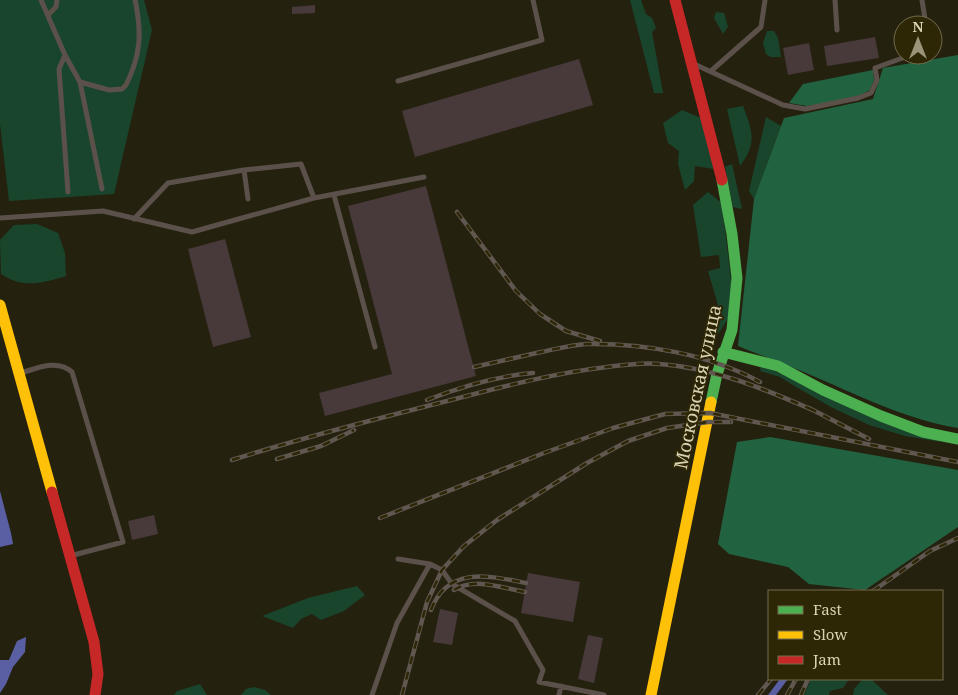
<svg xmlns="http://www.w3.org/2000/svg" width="958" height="695" font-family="'Noto Serif',serif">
<rect width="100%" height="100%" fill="#25210f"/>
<!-- green -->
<path fill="#19452c" d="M0 0H144L152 30 114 194 9 201 0 124Z
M630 0H641L646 14 652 18 656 28 652 32 663 93H654Z
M716 12 724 13 728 27 723 34 714 18Z
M767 31H774L778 38 781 57H771L766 54 763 43Z
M743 106C752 130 758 143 740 166L727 109Z
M682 110 701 118 714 169 695 166 694 181 685 190 678 164 679 151 668 143 663 123Z
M766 117 781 126 754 199 749 191Z
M732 164 742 209 733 207 725 167Z
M708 192 722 203 732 288 728 319 718 334V305L708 271 720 268 719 255 701 257 693 205Z
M37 224 58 233 65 253 66 276C43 283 23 289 1 274L0 240 14 225Z
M761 365 941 442 905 436 869 425 831 407 791 384 780 377 760 371Z
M357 586 365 595 344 611 321 620 312 614 301 619 293 628 262 616 308 598Z
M811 679H849L843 688 830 691 829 695H804Z
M871 679 888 695H853L854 689 862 680Z
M200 684 207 695H174L177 691Z
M254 687 265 690 271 695H241L246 689Z"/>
<!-- forest -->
<path fill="#216340" d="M958 55V428C904 419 856 394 806 373 783 363 760 355 738 346L754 199 784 118 873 99 883 68Z
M873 70 874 80 870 90 855 98 807 106 789 103 803 84Z
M770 437 958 470V527L865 590 809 584 788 567 729 554 718 544 737 442Z"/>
<!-- water -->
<path fill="#5a5fa4" d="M0 491 11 533 13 544 0 547Z
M26 637 25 652 13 667 6 684 0 693V660H9L17 641Z
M780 679H788L776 695H768Z"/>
<!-- building -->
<path fill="#48393b" d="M315 5V13L292 14V7Z
M875 37 879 58 827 66 824 46Z
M809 43 814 70 788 75 783 48Z
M579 59 593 105 415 157 402 111Z
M426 186 476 376 325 416 319 393 392 374 348 206Z
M225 239 251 337 213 347 188 249Z
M154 515 158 534 132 540 128 521Z
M528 573 580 582 573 622 521 613Z
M440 609 458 613 452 645 433 642Z
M588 635 603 638 594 683 578 679Z"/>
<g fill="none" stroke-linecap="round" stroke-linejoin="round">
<!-- lane -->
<path stroke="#5c514a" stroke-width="5" d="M41 0 65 55 80 82 102 189
M835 0 837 30
M922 0 926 25
M48 15 56 7 57 0
M65 55 59 69 68 192
M694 64 783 105 805 109 858 98 871 93 877 80 875 68 911 55
M711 71 761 27 765 0
M398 81 542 40 533 0
M80 82 109 90 122 89 126 85C141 55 142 32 135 0
M244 170 248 199
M334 195 375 347
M0 218 103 211 192 232 314 198 424 177
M134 219 168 183 244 170 301 164 314 198
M21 373C38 368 57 359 72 372L123 542 70 556
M398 559 430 564 442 570 452 584 515 621 543 670 539 682 604 695
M372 695 397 623 430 564
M559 695 561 686"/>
<!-- fast -->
<path stroke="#4caf50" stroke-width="11" d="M723 352 778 366 823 390 881 416 923 432 958 439
M711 402 717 374 732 330 737 278 732 234 722 180"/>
<!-- slow -->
<path stroke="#ffc107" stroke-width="11" d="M0 305 52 492
M651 695 711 402"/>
<!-- jam -->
<path stroke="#c62828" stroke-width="11" d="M675 0 722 180
M52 492 94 642 98 674 95 695"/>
<defs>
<path id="rail" d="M457 212 516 291 540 314 566 331 600 341
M474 367C496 362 519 357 541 352 556 349 571 345 586 344 644 343 709 354 760 382
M427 400C460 387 497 376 533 373
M809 408 869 439
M277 459 321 446 354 430
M232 460C305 437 380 418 455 399 505 386 555 373 607 367 624 365 642 362 660 364 714 368 765 389 815 411
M380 518 544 453 613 428 665 414 710 413 958 462
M454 590C474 577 503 588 525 592
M873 591 930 551 958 538
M431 610C448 565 490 576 526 583
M402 695 427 602 442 570 464 546 497 520 587 463 628 441 667 428 708 422H731
M758 695 771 679
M787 695 796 679
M801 695 808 679"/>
</defs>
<!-- rail casing -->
<use href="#rail" stroke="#605850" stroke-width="4.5"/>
<!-- rail -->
<use href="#rail" stroke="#2e2706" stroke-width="2.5" stroke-dasharray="8" stroke-linecap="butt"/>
</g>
<g text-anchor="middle" stroke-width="4" stroke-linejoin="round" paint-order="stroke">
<!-- street labels -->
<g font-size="18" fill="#d9d3b4" stroke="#2e2706">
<text transform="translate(698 387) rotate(-78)" y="6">Московская улица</text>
</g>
</g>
<!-- legend -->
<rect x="768" y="590" width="175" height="90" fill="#2e2706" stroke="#726c4c"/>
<rect x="778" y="606" width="25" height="8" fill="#4caf50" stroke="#726c4c"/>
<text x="813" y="615" font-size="15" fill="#d9d3b4">Fast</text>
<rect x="778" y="631" width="25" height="8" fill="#ffc107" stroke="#726c4c"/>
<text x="813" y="640" font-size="15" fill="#d9d3b4">Slow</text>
<rect x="778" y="656" width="25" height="8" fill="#c62828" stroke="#726c4c"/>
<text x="813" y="665" font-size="15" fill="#d9d3b4">Jam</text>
<!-- north arrow -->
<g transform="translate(918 40)"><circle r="24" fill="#2e2706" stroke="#726c4c"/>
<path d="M0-4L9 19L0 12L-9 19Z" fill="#9a957a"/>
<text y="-8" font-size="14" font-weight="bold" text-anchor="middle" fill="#d9d3b4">N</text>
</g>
</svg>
